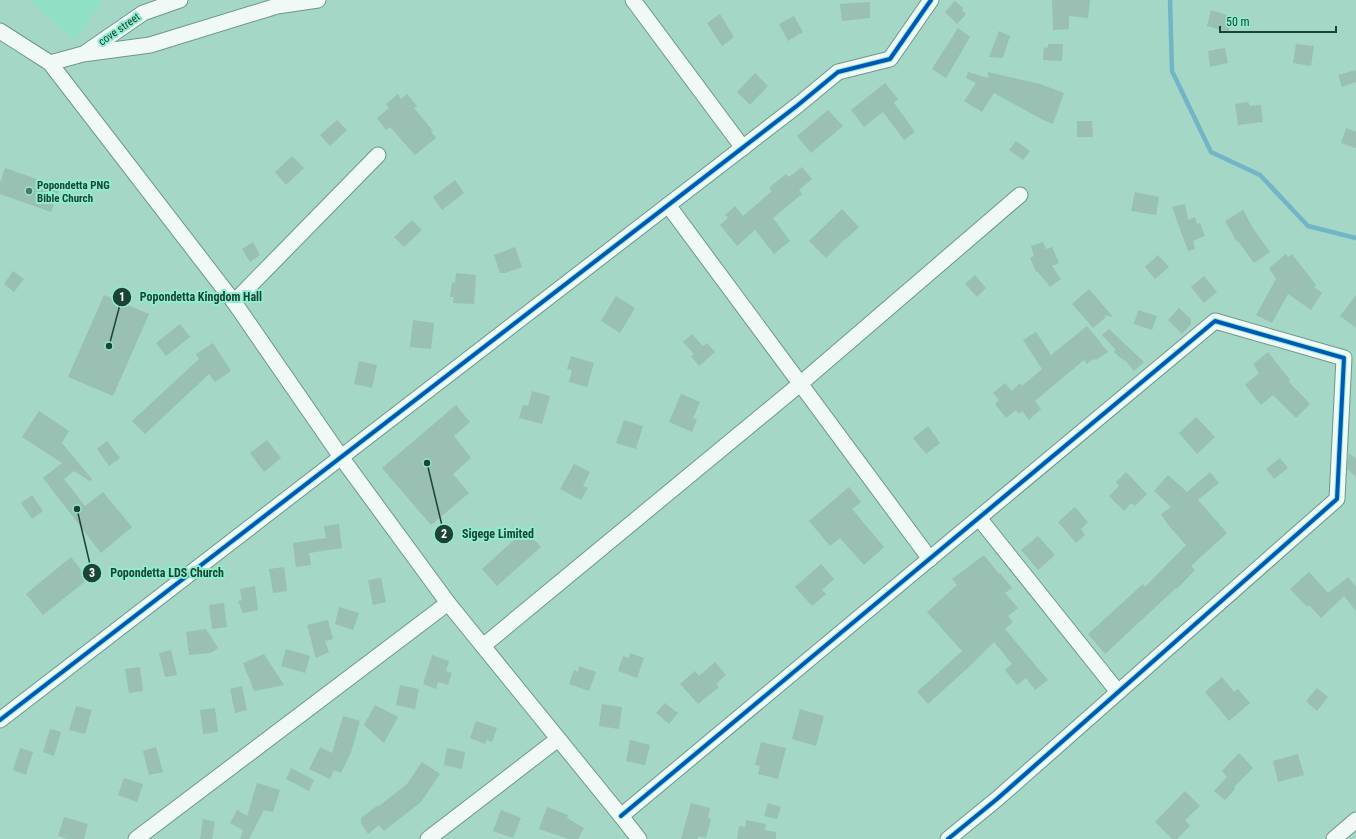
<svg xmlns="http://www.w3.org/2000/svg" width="1356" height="839" viewBox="0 0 1356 839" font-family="'Roboto Condensed',sans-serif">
  <rect width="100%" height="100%" fill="#a4d7c5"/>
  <path fill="#8fe0c4" d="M30 0H103L75 41Z"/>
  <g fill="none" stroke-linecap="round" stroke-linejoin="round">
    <path stroke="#71b5c7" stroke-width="4.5" d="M1170 0 1172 71 1211 152 1260 175 1308 226 1356 238"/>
  </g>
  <g fill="#99c0b2">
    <path d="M1052 0H1090L1088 18 1069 16V29L1053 30Z"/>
    <path d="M955 1 963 8 962 10 966 14 957 24 945 12Z"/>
    <path d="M870 2V18L842 21 840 4Z"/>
    <path d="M1211 10 1233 17 1228 32 1207 26Z"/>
    <path d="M720 14 734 37 722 46 707 23Z"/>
    <path d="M794 16 803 32 788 41 779 24Z"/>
    <path d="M958 28 970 37 946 78 932 69Z"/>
    <path d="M999 31 1010 36 1003 58 989 57Z"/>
    <path d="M1048 44H1063L1062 61 1043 60 1044 47 1048 48Z"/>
    <path d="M1296 44 1314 46 1311 66 1293 63Z"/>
    <path d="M1225 48 1228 63 1210 67 1208 51Z"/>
    <path d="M1356 70V82L1342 87 1338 75Z"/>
    <path d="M968 72 988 78V72L1040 84 1064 93 1053 124 1043 120 994 93 982 112 964 101 976 83 966 78Z"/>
    <path d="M755 73 768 86 750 105 737 92Z"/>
    <path d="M885 83 898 99 894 103 915 132 904 140 883 112 864 127 851 110Z"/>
    <path d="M398 94 401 99 407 94 417 106 414 108 433 131 431 132 436 138 415 155 390 127 386 130 377 118 389 108 386 104Z"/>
    <path d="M1248 102 1250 106 1261 105 1263 122 1238 125 1235 104Z"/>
    <path d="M828 110 843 126 811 153 797 136Z"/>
    <path d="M337 120 347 130 330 146 320 135Z"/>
    <path d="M1077 121H1092L1093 137H1077Z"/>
    <path d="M1346 128 1356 132V148L1341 143Z"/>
    <path d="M1016 141 1030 151 1023 160 1009 150Z"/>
    <path d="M292 156 304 168 286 185 275 172Z"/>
    <path d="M802 167 812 179 799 190 802 194 773 218 790 241 774 254 755 230 737 246 720 225 728 218 725 215 735 206 743 216 772 191 769 188 786 174 789 177Z"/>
    <path d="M5 168 60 187 51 212 0 194V183Z"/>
    <path d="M455 180 464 193 442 210 433 197Z"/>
    <path d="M1135 192 1159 197 1156 215 1131 211Z"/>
    <path d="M1185 204 1188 220 1195 217 1197 224 1200 223 1205 236 1193 241 1195 249 1188 251 1172 207Z"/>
    <path d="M842 209 859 227 845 240V239L826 258 809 241Z"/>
    <path d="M1243 210 1254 230 1270 252 1254 263 1238 241 1237 242 1225 221Z"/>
    <path d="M412 220 422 230 404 247 394 237Z"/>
    <path d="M253 242 260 255 250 262 242 249Z"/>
    <path d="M1043 242 1046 249 1052 247 1059 263 1052 266 1061 279 1050 287 1038 272H1036L1030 258 1034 256 1031 246Z"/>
    <path d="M515 247 522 267 505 273H500L494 255Z"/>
    <path d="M1286 254 1288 257 1292 254 1316 285 1314 287 1322 293 1311 310 1288 294 1272 323 1256 315 1276 279 1269 268Z"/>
    <path d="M1158 255 1169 267 1155 279 1145 267Z"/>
    <path d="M13 271 24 279 14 292 4 284Z"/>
    <path d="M456 273 476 275 474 304 453 303 454 297H450L452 282 455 283Z"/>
    <path d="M975 275 986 288 977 297 965 284Z"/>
    <path d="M1204 276 1217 292 1204 303 1191 287Z"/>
    <path d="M1089 289 1113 317 1104 315 1106 317 1093 328 1072 304Z"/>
    <path d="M104 295 149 314 113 396 68 377Z"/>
    <path d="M1356 295V328L1340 316Z"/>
    <path d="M616 296 635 308 620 333 601 321Z"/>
    <path d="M1179 308 1191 319V324L1182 334 1168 320Z"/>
    <path d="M1138 310 1157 316 1152 330 1134 324Z"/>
    <path d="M413 320 434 323 431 349 410 347Z"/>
    <path d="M180 324 190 337 166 356 156 343Z"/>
    <path d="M1087 326 1108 352 1096 360 1093 359 1087 364 1084 360 1035 401 1041 409 1029 420 1022 411 1019 414 1016 410 1006 418 995 404 999 400 993 393 1005 383 1012 391 1020 383 1022 386 1042 369 1023 340 1036 332 1051 355Z"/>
    <path d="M1109 329 1144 362 1134 371 1125 360 1124 361 1114 352 1116 350 1102 335Z"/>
    <path d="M692 334 703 346 707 343 715 352 699 366 691 356 694 354 683 342Z"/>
    <path d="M213 343 231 371 215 382 209 374 145 434 132 421 199 359 196 354Z"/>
    <path d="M1268 352 1290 380 1289 382 1310 404 1296 418 1273 395 1261 405 1245 385 1259 373 1253 364Z"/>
    <path d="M571 356 594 363 587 387 569 382 572 370 567 369Z"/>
    <path d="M359 361 377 365 372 388 354 384Z"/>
    <path d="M532 391 550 396 542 424 519 418 523 405 528 406Z"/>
    <path d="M681 394 700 402 693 418 697 420 692 432 669 422Z"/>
    <path d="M456 405 470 422 454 436 471 458 453 474 469 493 431 525 382 468Z"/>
    <path d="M39 411 69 431 62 443 92 479 90 481 74 471 64 479 85 506 103 492 132 527 101 553 43 478 62 463 22 437Z"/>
    <path d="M1196 417 1215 437 1197 454 1179 433Z"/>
    <path d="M624 420 643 426 636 449 616 443Z"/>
    <path d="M928 426 940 443 926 454 913 438Z"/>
    <path d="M267 440 281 458 264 472 250 453Z"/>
    <path d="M107 441 120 458 109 466 97 449Z"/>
    <path d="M1349 453 1356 459V477L1347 469Z"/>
    <path d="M1280 458 1288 468 1274 479 1266 469Z"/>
    <path d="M574 464 590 472 583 486 588 488 581 500 560 489Z"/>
    <path d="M1126 472 1147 494 1135 506 1131 503 1124 511 1109 496 1119 486 1116 482Z"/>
    <path d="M1210 472 1219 483 1198 500 1227 533 1191 566 1195 570 1177 589 1176 588 1105 654 1088 634 1143 584 1145 587 1186 545 1168 525 1161 514 1171 507 1154 491 1168 475 1187 492Z"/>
    <path d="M849 487 861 502 852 509 884 547 864 565 840 538 830 546 809 521Z"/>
    <path d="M32 495 43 511 32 519 21 503Z"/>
    <path d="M1075 507 1088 522 1081 529 1085 535 1076 543 1058 522Z"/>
    <path d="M339 524 342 548 309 553 311 565 296 567 293 543 326 538 324 526Z"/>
    <path d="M525 530 541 547 497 586 482 569Z"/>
    <path d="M1038 536 1055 555 1038 570 1021 550Z"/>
    <path d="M984 555 999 574 1000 573 1012 588 1005 593 1018 608 1008 616 1013 622 1005 629 1048 680 1035 690 1026 678 1017 685 1005 670 1012 664 994 642 971 665 928 704 917 692 962 651 927 612 957 585 952 579Z"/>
    <path d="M71 557 88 579 43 615 26 594Z"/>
    <path d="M821 564 834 579 822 590 826 594 812 606 795 587Z"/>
    <path d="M284 567 287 591 273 593 269 569Z"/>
    <path d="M1309 572 1328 593 1348 577 1356 587V611L1344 596 1321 618 1309 605 1307 607 1290 589Z"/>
    <path d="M381 578 386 602 373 605 368 580Z"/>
    <path d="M255 586 258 610 243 613 238 601 242 600 240 589Z"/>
    <path d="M224 603 227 627 212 629 209 605Z"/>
    <path d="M339 607 359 613 353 630 335 624Z"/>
    <path d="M328 620 333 639 325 641 329 652 316 658 307 625Z"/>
    <path d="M206 629 218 648 211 653 189 655 186 632Z"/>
    <path d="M286 649 310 656 305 673 281 666Z"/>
    <path d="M171 650 177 675 165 677 159 653Z"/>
    <path d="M630 653 644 658 637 678 618 671 623 656 629 658Z"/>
    <path d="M264 654 284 685 254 691 243 663Z"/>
    <path d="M432 655 449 661 446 671 452 673 448 685 438 682 436 689 423 684Z"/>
    <path d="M715 662 726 675 716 684 719 687 698 704 680 684 695 671 699 676Z"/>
    <path d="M579 666 596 672 589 691 569 684 574 670 578 672Z"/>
    <path d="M140 667 143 691 129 693 125 669Z"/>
    <path d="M1222 677 1234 692 1238 689 1250 703 1229 721 1205 692Z"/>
    <path d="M400 685 419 689 415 709 396 705Z"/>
    <path d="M242 686 247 710 235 713 230 689Z"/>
    <path d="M1317 688 1328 697 1317 711 1306 701Z"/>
    <path d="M665 703 678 713 669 724 656 713Z"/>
    <path d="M602 704 622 707 619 729 599 726Z"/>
    <path d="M375 705 398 717 384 743 364 725Z"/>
    <path d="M76 706 92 710 85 734 69 730Z"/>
    <path d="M215 708 218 732 203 734 200 710Z"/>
    <path d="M800 709 824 716 816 746 792 739Z"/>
    <path d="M343 716 360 721 351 752 341 773 334 770 330 779 309 769 320 747 332 753Z"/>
    <path d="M476 721 497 728 492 742 487 740 485 744 470 738Z"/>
    <path d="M50 729 61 732 54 756 43 752Z"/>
    <path d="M630 740 650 745 645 765 626 761Z"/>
    <path d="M761 742 786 748 778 779 758 774 760 766 755 765Z"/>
    <path d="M156 747 163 772 149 775 143 751Z"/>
    <path d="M20 748 33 752 26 775 13 770Z"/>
    <path d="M447 748 465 752 462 769 444 765Z"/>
    <path d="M1239 753 1253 768 1234 787 1235 789 1225 800 1214 791 1227 777 1222 771Z"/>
    <path d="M1298 754 1304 775 1278 782 1273 761Z"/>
    <path d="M422 762 440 774 421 802 384 831 379 825 368 834 361 823V818L378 805 379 806 407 784Z"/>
    <path d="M291 768 314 780 309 791 286 779Z"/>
    <path d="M124 778 143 784 137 802 118 795Z"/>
    <path d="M257 783 280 790 273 812 264 810 249 839H240L243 830 230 823 237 810 247 816Z"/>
    <path d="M1185 791 1200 806 1185 820 1190 826 1177 839H1172L1155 822Z"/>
    <path d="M691 803 710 808 708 818 711 819 706 838 698 836V839H681Z"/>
    <path d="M768 803 781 807 777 819 764 816Z"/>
    <path d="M547 807 568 815 567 818 584 828 578 839H568L539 829Z"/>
    <path d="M501 810 521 818 513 838 493 831Z"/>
    <path d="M64 817 88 824 84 839H68L58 836Z"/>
    <path d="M203 819 215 822 212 839H200Z"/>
    <path d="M746 820 766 824 765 830 776 832V839H737L739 826 745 827Z"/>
  </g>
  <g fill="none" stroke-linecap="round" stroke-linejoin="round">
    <defs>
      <g id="minor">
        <path d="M633 0 743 148"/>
        <path d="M0 31 50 63 234 302 341 457 448 603 621 816 639 839"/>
        <path d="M85 53 143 13 180 0"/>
        <path d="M50 63 83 54 150 45 277 6 318 0"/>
        <path d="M668 205 930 559"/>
        <path d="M234 302 378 155"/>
        <path d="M979 518 1118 692"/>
        <path d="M483 646 800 384 1020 195"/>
        <path d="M0 720 798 105 838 72 890 59 931 0"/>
        <path d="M621 816 1215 321 1344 358 1337 499 997 799 948 839"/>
        <path d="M136 839 448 603"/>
        <path d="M428 839 558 739"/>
        <path d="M1334 839 1356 820"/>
      </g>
    </defs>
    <use href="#minor" stroke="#6c988a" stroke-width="17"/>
    <use href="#minor" stroke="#f1f9f6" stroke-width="15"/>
    <defs>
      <g id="cycleway">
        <path d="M0 720 798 105 838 72 890 59 931 0"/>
        <path d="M621 816 1215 321 1344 358 1337 499 997 799 948 839"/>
      </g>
    </defs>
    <use href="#cycleway" stroke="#8eedcb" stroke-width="6"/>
    <use href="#cycleway" stroke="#0057b8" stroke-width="4"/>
  </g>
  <circle fill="#4b7768" stroke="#8eedcb" stroke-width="1.5" cx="29" cy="191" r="4"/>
  <g text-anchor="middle" stroke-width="4" stroke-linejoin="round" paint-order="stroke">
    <g font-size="11" fill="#1b4336" stroke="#8eedcb">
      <text transform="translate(119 29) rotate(-35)" y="4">cove street</text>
    </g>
    <g font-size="11" font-weight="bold" fill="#1b4336" stroke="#8eedcb" text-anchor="start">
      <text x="37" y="189">Popondetta PNG<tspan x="37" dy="13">Bible Church</tspan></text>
    </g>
  </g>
  <path fill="none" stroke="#1b4336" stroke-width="1.5" d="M109 346L122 297M427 463L444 534M77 509L92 573"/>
  <g fill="#1b4336" stroke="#8eedcb" stroke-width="1.5">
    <circle cx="109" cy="346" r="4"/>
    <circle cx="427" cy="463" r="4"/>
    <circle cx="77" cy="509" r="4"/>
    <circle cx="122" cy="297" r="10"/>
    <circle cx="444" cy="534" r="10"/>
    <circle cx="92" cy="573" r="10"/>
  </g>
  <g font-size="12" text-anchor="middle" font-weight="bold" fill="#fff">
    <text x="122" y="301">1</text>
    <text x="444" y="538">2</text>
    <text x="92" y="577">3</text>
  </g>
  <g font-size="12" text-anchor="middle" font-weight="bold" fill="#1b4336" stroke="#8eedcb" stroke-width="4" stroke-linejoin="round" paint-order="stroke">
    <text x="201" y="301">Popondetta Kingdom Hall</text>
    <text x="498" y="538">Sigege Limited</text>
    <text x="167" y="577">Popondetta LDS Church</text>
  </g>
  <path d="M1220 26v6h116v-6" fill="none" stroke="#1b4336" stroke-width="2"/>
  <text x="1226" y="26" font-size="12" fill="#1b4336" stroke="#8eedcb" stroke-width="3" paint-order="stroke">50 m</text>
</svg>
